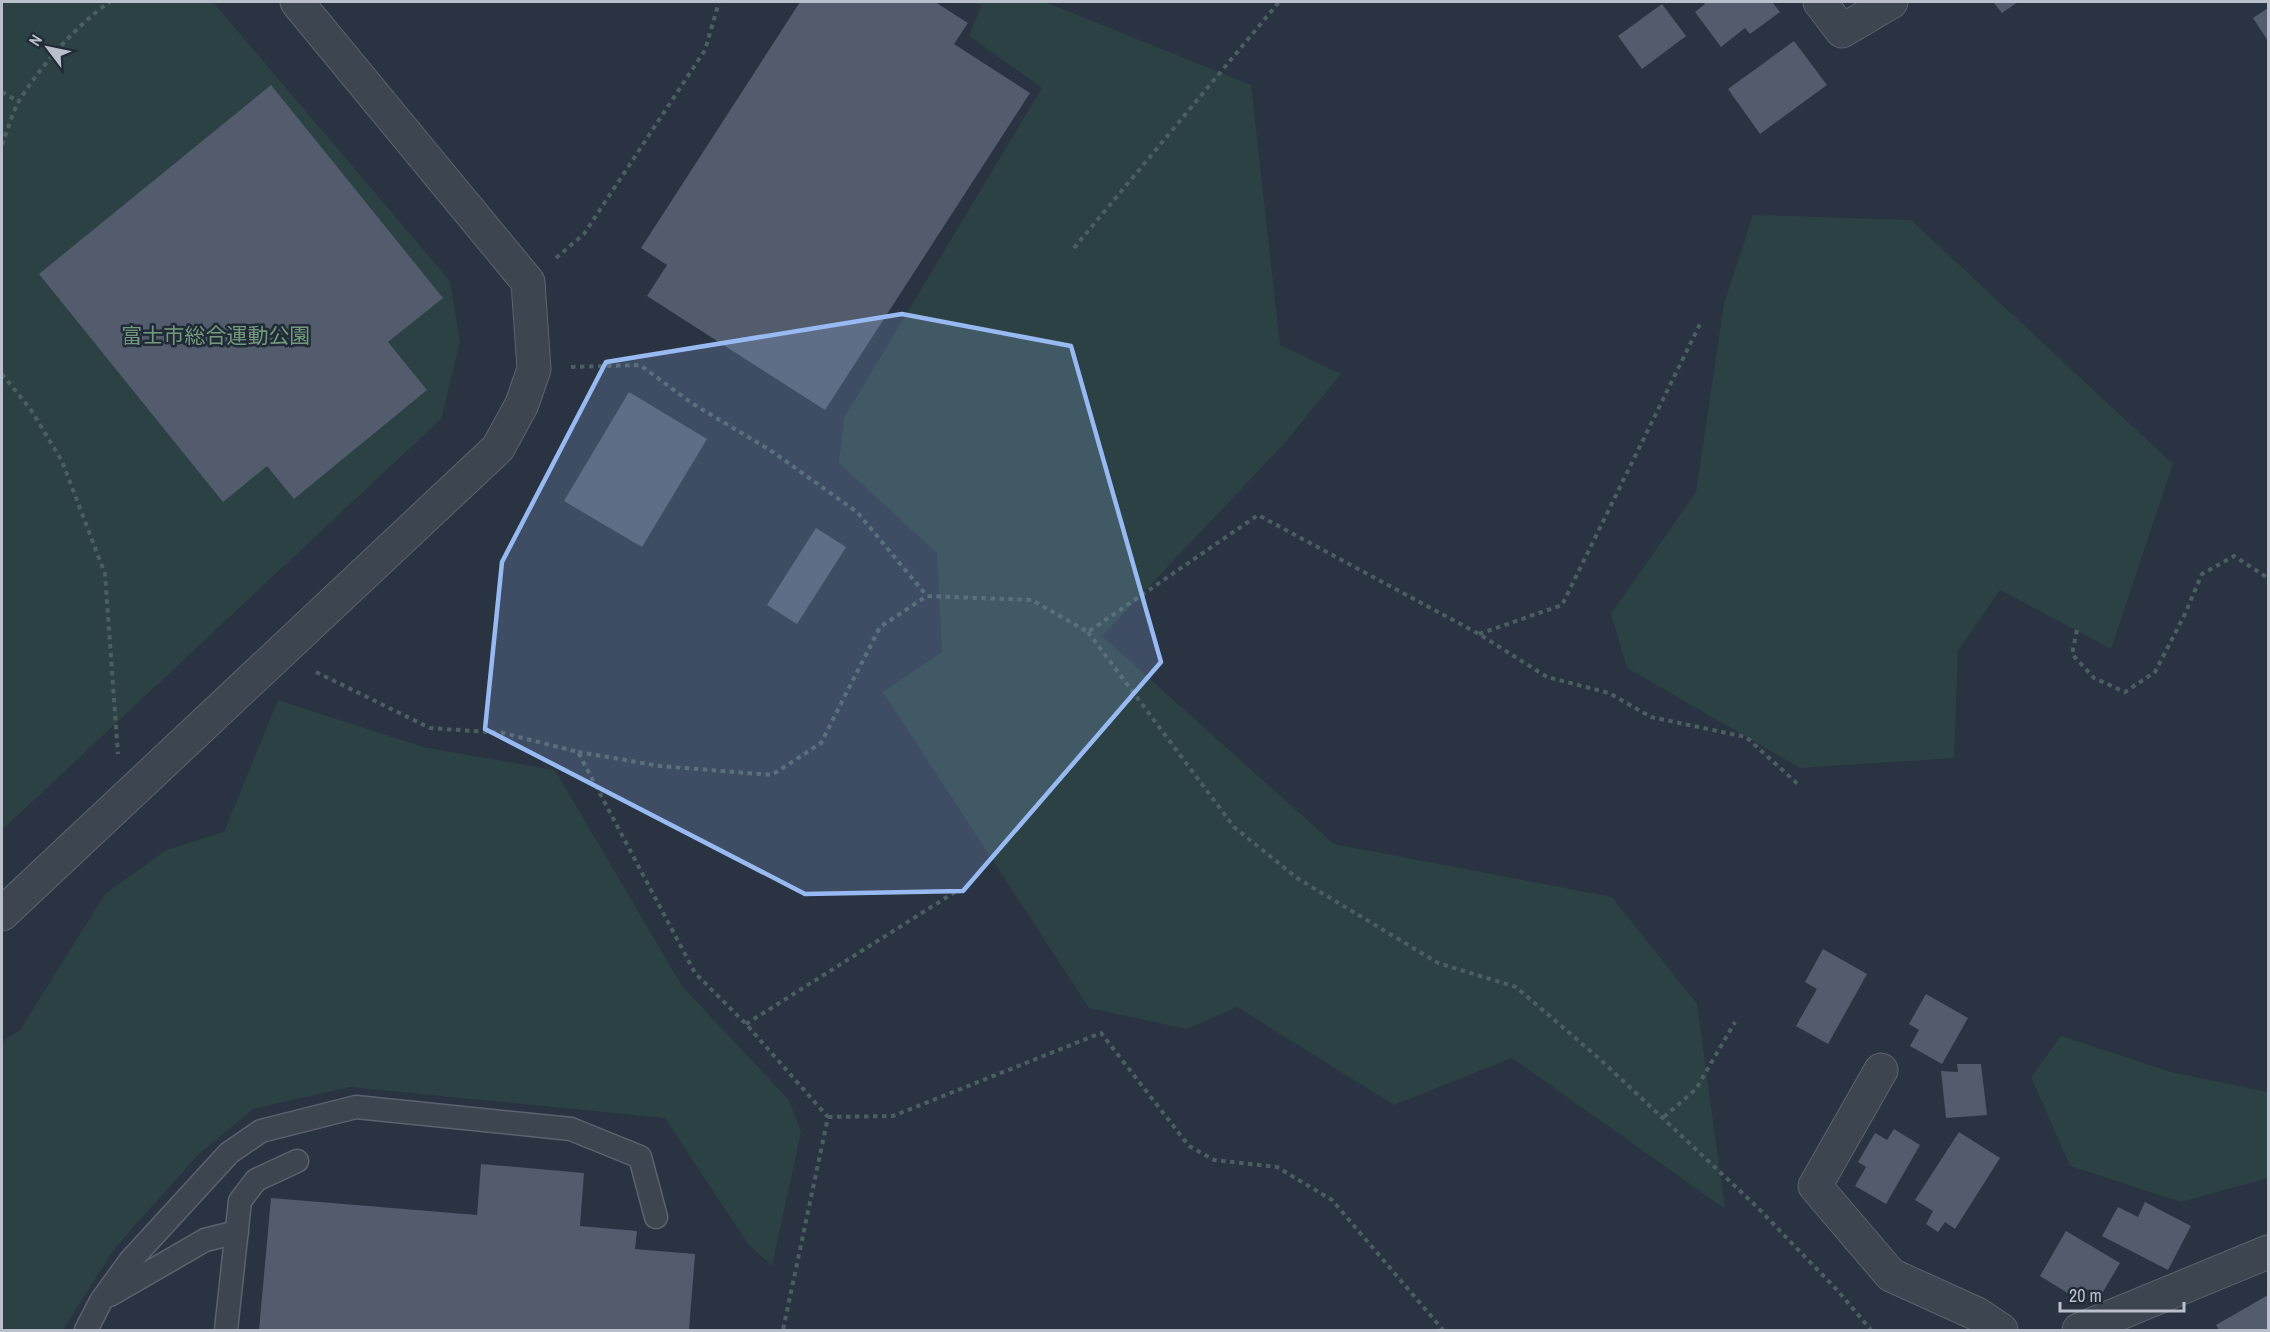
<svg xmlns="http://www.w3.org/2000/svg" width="2270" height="1332" viewBox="0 0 2270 1332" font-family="'Archivo Narrow','Noto Sans JP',sans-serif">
  <rect width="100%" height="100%" fill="#293341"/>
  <g fill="#2c4143">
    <path d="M2 2H213L450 281 460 342 441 419 2 830Z"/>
    <path d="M975 2H1045L1251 85 1280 345 1341 374 1283 445 1102 636 1334 844 1612 897 1697 1004 1725 1209 1512 1058 1394 1105 1237 1007 1187 1029 1089 1008 883 692 942 652 937 553 839 463 844 418 1042 88 969 36 981 6Z"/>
    <path d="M1753 215 1911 220 2173 464 2111 649 2000 590 1958 651 1954 758 1800 768 1627 668 1611 614 1696 492 1724 304Z"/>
    <path d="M278 700 423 747 555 770 682 986 789 1100 801 1132 772 1266 748 1244 665 1118 350 1087 253 1109 198 1155 114 1249 63 1330H2V1042L20 1030 105 894 166 850 224 832Z"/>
    <path d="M2061 1036 2171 1072 2268 1092V1178L2181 1202 2070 1166 2031 1077Z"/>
  </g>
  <g fill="#525c6c">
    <path d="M800 2H935L968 23 954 44 1030 93 825 410 647 296 667 265 641 248Z"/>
    <path d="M1703 2H1772L1780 12 1750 34 1745 28 1721 47 1695 12 1705 4Z"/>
    <path d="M1993 2H2018L2002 13Z"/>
    <path d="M1662 4 1686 36 1642 69 1618 36Z"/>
    <path d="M2268 8V41L2253 18Z"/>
    <path d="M1794 41 1827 85 1760 134 1728 89Z"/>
    <path d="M271 85 443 298 388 342 427 390 294 499 267 466 223 502 39 274Z"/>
    <path d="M629 392 707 439 642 547 564 501Z"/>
    <path d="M816 528 846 547 797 624 767 605Z"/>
    <path d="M1823 949 1867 974 1828 1044 1796 1026 1817 989 1805 982Z"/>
    <path d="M1926 994 1968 1018 1942 1064 1910 1046 1919 1030 1909 1024Z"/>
    <path d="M1957 1064H1981L1987 1115 1946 1118 1941 1071 1958 1072Z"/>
    <path d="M1894 1129 1920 1145 1886 1204 1855 1186 1866 1167 1858 1162 1875 1133 1887 1140Z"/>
    <path d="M1959 1132 2000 1158 1955 1229 1945 1222 1938 1232 1926 1224 1933 1211 1915 1200Z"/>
    <path d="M481 1164 584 1173 580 1226 637 1231 635 1249 695 1254 689 1330H259L271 1198 477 1215Z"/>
    <path d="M2145 1202 2191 1226 2168 1270 2102 1236 2118 1207 2138 1217Z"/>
    <path d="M2066 1231 2120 1263 2100 1297 2081 1286 2074 1297 2040 1276Z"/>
    <path d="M2268 1295V1330H2219L2216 1325Z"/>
  </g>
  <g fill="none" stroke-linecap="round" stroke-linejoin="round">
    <defs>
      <g id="service">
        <path d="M110 1295 205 1240 237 1232"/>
        <path d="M86 1330 101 1301 130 1261 229 1153 261 1131 356 1107 571 1129 640 1157 656 1217"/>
        <path d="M226 1330 240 1201 256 1180 297 1161"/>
      </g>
      <g id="minor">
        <path d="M1820 2 1842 31 1891 2"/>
        <path d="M2 914 498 448 522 404 534 369 528 282 297 2"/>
        <path d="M1881 1070 1815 1186 1891 1275 1977 1314 2001 1330"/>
        <path d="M2079 1330 2268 1252"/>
      </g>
    </defs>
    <use href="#service" stroke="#5b636f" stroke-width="25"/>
    <use href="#minor" stroke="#5b636f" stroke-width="35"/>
    <g stroke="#4b5e61" stroke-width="4" stroke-dasharray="4.5 4.5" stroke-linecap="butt">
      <path d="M2 92 19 102"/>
      <path d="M2 145C7 131 12 114 19 101 39 68 78 23 110 2"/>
      <path d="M1074 248 1279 2"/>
      <path d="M556 258 584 234 705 50 719 2"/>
      <path d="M571 367 640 365 693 404 770 450 857 512 927 596"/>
      <path d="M2 374 31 410 62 461 105 574 118 754"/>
      <path d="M2077 630 2072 654 2094 678 2125 692 2155 672 2184 616 2202 574 2234 556 2268 578"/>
      <path d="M1088 632 1234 827 1297 878 1438 963 1516 987 1602 1061 1756 1206 1838 1291 1871 1330"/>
      <path d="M1479 634 1562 605 1700 324"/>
      <path d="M316 672 430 728 503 733 578 752 695 973 746 1024 828 1117 783 1330"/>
      <path d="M578 752 660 766 772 775 821 743 880 627 927 596 1032 600 1088 632 1258 515 1479 634 1547 677 1609 693 1651 717 1746 737 1800 786"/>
      <path d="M746 1024 955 892"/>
      <path d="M828 1117 893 1116 1101 1033 1189 1146 1214 1160 1277 1167 1332 1200 1443 1330"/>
      <path d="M1664 1117 1696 1089 1735 1022"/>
    </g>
    <use href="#service" stroke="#3d4551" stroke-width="22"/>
    <use href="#minor" stroke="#3d4551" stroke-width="33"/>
  </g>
  <path fill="#98baf2" fill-opacity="0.2" stroke="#98baf2" stroke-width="4.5" stroke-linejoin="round" d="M902 314 1071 346 1161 662 963 891 805 894 485 729 502 562 606 362Z"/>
  <g text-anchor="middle" stroke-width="5" stroke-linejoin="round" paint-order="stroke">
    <g font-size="21" fill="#739a7c" stroke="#212a37">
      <text x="216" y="343">富士市総合運動公園</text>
    </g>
  </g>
  <rect width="2270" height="1332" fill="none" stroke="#bac0cb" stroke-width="6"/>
  <g transform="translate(48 48) rotate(302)" stroke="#212a37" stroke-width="4.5" paint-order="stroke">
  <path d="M0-4.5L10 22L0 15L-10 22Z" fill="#bac0cb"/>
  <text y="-9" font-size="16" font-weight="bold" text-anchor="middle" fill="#bac0cb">N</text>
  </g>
  <path d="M2060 1302v9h124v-9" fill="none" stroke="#bac0cb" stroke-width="3"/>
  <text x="2069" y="1302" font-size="18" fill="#bac0cb" stroke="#212a37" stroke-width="4.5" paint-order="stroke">20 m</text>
</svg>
